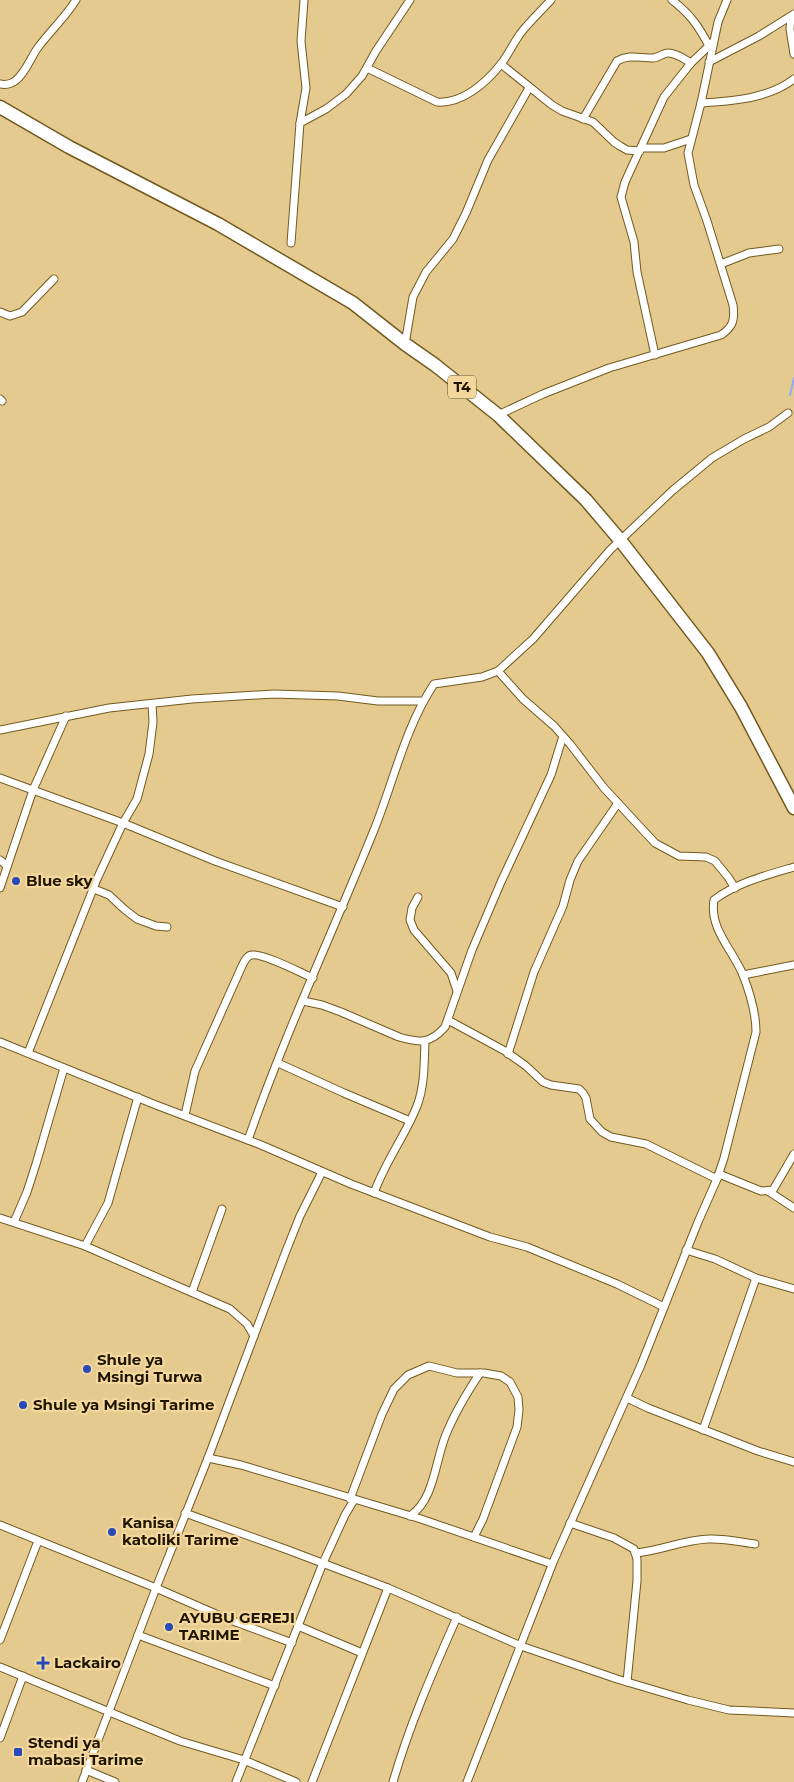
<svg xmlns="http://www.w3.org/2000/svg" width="794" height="1782" viewBox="0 0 794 1782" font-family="Montserrat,sans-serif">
  <rect width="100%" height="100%" fill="#e5ca8f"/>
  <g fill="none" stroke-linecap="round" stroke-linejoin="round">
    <path stroke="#8cacf6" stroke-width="2" d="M790 395 794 378"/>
    <defs>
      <g id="street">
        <path d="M672 0C690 14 698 25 709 46"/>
        <path d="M791 18 790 29 794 54"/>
        <path d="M709 62 759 36 794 14"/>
        <path d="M501 64 552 105 562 111 593 122 614 142 620 146 627 150 640 151"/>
        <path d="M367 68 437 102C462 104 486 83 501 64 508 55 513 44 520 34 529 22 541 11 551 0"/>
        <path d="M0 84C5 85 11 84 15 81 25 74 30 59 37 49 49 32 65 18 76 0"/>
        <path d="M701 103C732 101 768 99 794 79"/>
        <path d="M583 119 617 61C629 54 639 58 653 58 658 58 663 53 668 53 677 53 684 59 691 63"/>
        <path d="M300 123 306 88 301 41 304 0"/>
        <path d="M641 148H664L691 139"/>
        <path d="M291 243 300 123 326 109 346 94 362 76 376 51 410 0"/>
        <path d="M721 264 749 253 779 249"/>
        <path d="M0 312 10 316 22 312 54 279"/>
        <path d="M405 344 413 297 426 272 453 239 466 213 488 160 529 88"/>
        <path d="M655 355 637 272 634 242 621 197 625 182 664 97 691 63 713 42"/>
        <path d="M0 399 2 401"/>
        <path d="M498 415 543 394 609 368 721 335C733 327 735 320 733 305L707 221 694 185 688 153 701 103 718 22 727 0"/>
        <path d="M498 671 523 699 554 726 570 744 604 788 655 843 679 856 706 857 715 861 728 877 735 888"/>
        <path d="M0 730 109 708 192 699 274 694 338 696 378 701H422"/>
        <path d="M0 778 123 823 215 861 343 907"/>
        <path d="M0 860 7 866"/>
        <path d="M0 888 33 790 66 716"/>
        <path d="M94 889 109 895 124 909 137 919 156 926 167 927"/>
        <path d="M418 897 412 908 410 920 414 930 451 973 457 991"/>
        <path d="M743 975 794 965"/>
        <path d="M303 1001 322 1005 341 1012 399 1037C420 1043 430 1044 445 1027L472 950 501 882 551 775 563 736"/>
        <path d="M448 1020 505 1051 526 1066 543 1082 551 1085 579 1089 583 1093 586 1098 590 1119 602 1132 611 1137 646 1144 717 1179"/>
        <path d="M0 1042 156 1105 261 1145 351 1184 490 1237 527 1247 617 1284 664 1307"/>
        <path d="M28 1053 97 879 123 823 137 799 149 754 153 722 152 704"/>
        <path d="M508 1054 534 972 563 906 570 880 578 861 618 803"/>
        <path d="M278 1063 344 1093 410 1121"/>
        <path d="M185 1115 195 1071 242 966C244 962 247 955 252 955 263 953 301 973 313 978"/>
        <path d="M248 1140C284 1036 331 936 372 835 393 785 404 729 434 684L482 677 498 671 533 639 610 550 672 491 712 458 744 439 769 427 788 413"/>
        <path d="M719 1174 761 1191 773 1190 794 1154"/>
        <path d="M768 1191 794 1208"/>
        <path d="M374 1193C385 1162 405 1136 417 1106 425 1085 424 1062 425 1041"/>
        <path d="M0 1218 85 1246 230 1309 247 1324 254 1336"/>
        <path d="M14 1222 27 1192 36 1164 64 1068"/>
        <path d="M85 1246 108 1203 138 1097"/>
        <path d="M686 1250 715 1259 756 1278 794 1289"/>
        <path d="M192 1292 222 1209"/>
        <path d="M627 1398 648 1408 758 1451 794 1462"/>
        <path d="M703 1430 756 1278"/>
        <path d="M208 1458 241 1465 421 1519 552 1564"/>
        <path d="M350 1499 382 1414 394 1389 408 1375 429 1366 457 1373H484L501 1376 510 1382 518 1397 519 1410 517 1427 483 1519 474 1537"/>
        <path d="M185 1513 288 1550 388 1588 521 1646 617 1679 688 1700 729 1710 794 1713"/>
        <path d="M410 1516C434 1500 435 1463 445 1437 454 1414 466 1394 480 1373"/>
        <path d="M570 1523 614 1538 634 1549 637 1559V1581L627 1682"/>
        <path d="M0 1525 156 1588 225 1618 292 1643"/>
        <path d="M635 1553C660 1551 683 1540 708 1539 723 1538 740 1542 755 1544"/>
        <path d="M298 1626 362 1653"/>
        <path d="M138 1635 275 1686"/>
        <path d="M0 1640 38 1541"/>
        <path d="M0 1667 180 1741 244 1760 296 1782"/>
        <path d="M0 1738 23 1676"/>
        <path d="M86 1770 115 1782"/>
        <path d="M82 1782 156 1588 208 1458 286 1251 300 1216 322 1172"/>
        <path d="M236 1782 323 1563 345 1515 354 1500"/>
        <path d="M312 1782 388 1588"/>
        <path d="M393 1782C409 1726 433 1671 457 1617"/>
        <path d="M467 1782 554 1560 641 1365 698 1222 717 1179 724 1158 756 1032C756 1013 750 993 743 975 733 950 709 929 714 900 736 883 767 875 794 867"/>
      </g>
      <path id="highway" d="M0 107 69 147 218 224 353 303 405 344 435 365 498 415 586 500 620 540 708 653 741 707 794 808"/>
    </defs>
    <use href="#street" stroke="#725a1f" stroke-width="9"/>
    <use href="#highway" stroke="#725a1f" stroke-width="15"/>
    <use href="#street" stroke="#fff" stroke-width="7"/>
    <use href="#highway" stroke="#fff" stroke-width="12"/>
  </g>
  <g fill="#284ab9" stroke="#f3d79c" stroke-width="2">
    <circle cx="16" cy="881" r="5"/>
    <circle cx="87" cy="1369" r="5"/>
    <circle cx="23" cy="1405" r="5"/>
    <circle cx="112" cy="1532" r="5"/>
    <circle cx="169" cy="1627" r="5"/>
    <path d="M40.5 1655.5h5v5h5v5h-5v5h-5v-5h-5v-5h5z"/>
    <rect x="13" y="1747" width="10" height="10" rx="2.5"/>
  </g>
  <g text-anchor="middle" stroke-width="4.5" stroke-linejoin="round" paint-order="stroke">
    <rect fill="#f3d79c" stroke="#5f4f2f" stroke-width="1" x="448" y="375.5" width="28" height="23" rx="4"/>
    <g font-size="14" font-weight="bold" fill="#1f1500">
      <text x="462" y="392">T4</text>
    </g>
    <g font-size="15" font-weight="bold" fill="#1f1500" stroke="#f3d79c" text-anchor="start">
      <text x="26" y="886">Blue sky</text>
      <text x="97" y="1365">Shule ya<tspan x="97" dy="17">Msingi Turwa</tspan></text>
      <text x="33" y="1410">Shule ya Msingi Tarime</text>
      <text x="122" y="1528">Kanisa<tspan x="122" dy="17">katoliki Tarime</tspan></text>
      <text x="179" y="1623">AYUBU GEREJI<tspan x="179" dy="17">TARIME</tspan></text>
      <text x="54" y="1668">Lackairo</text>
      <text x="28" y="1748">Stendi ya<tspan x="28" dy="17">mabasi Tarime</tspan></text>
    </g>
  </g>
</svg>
